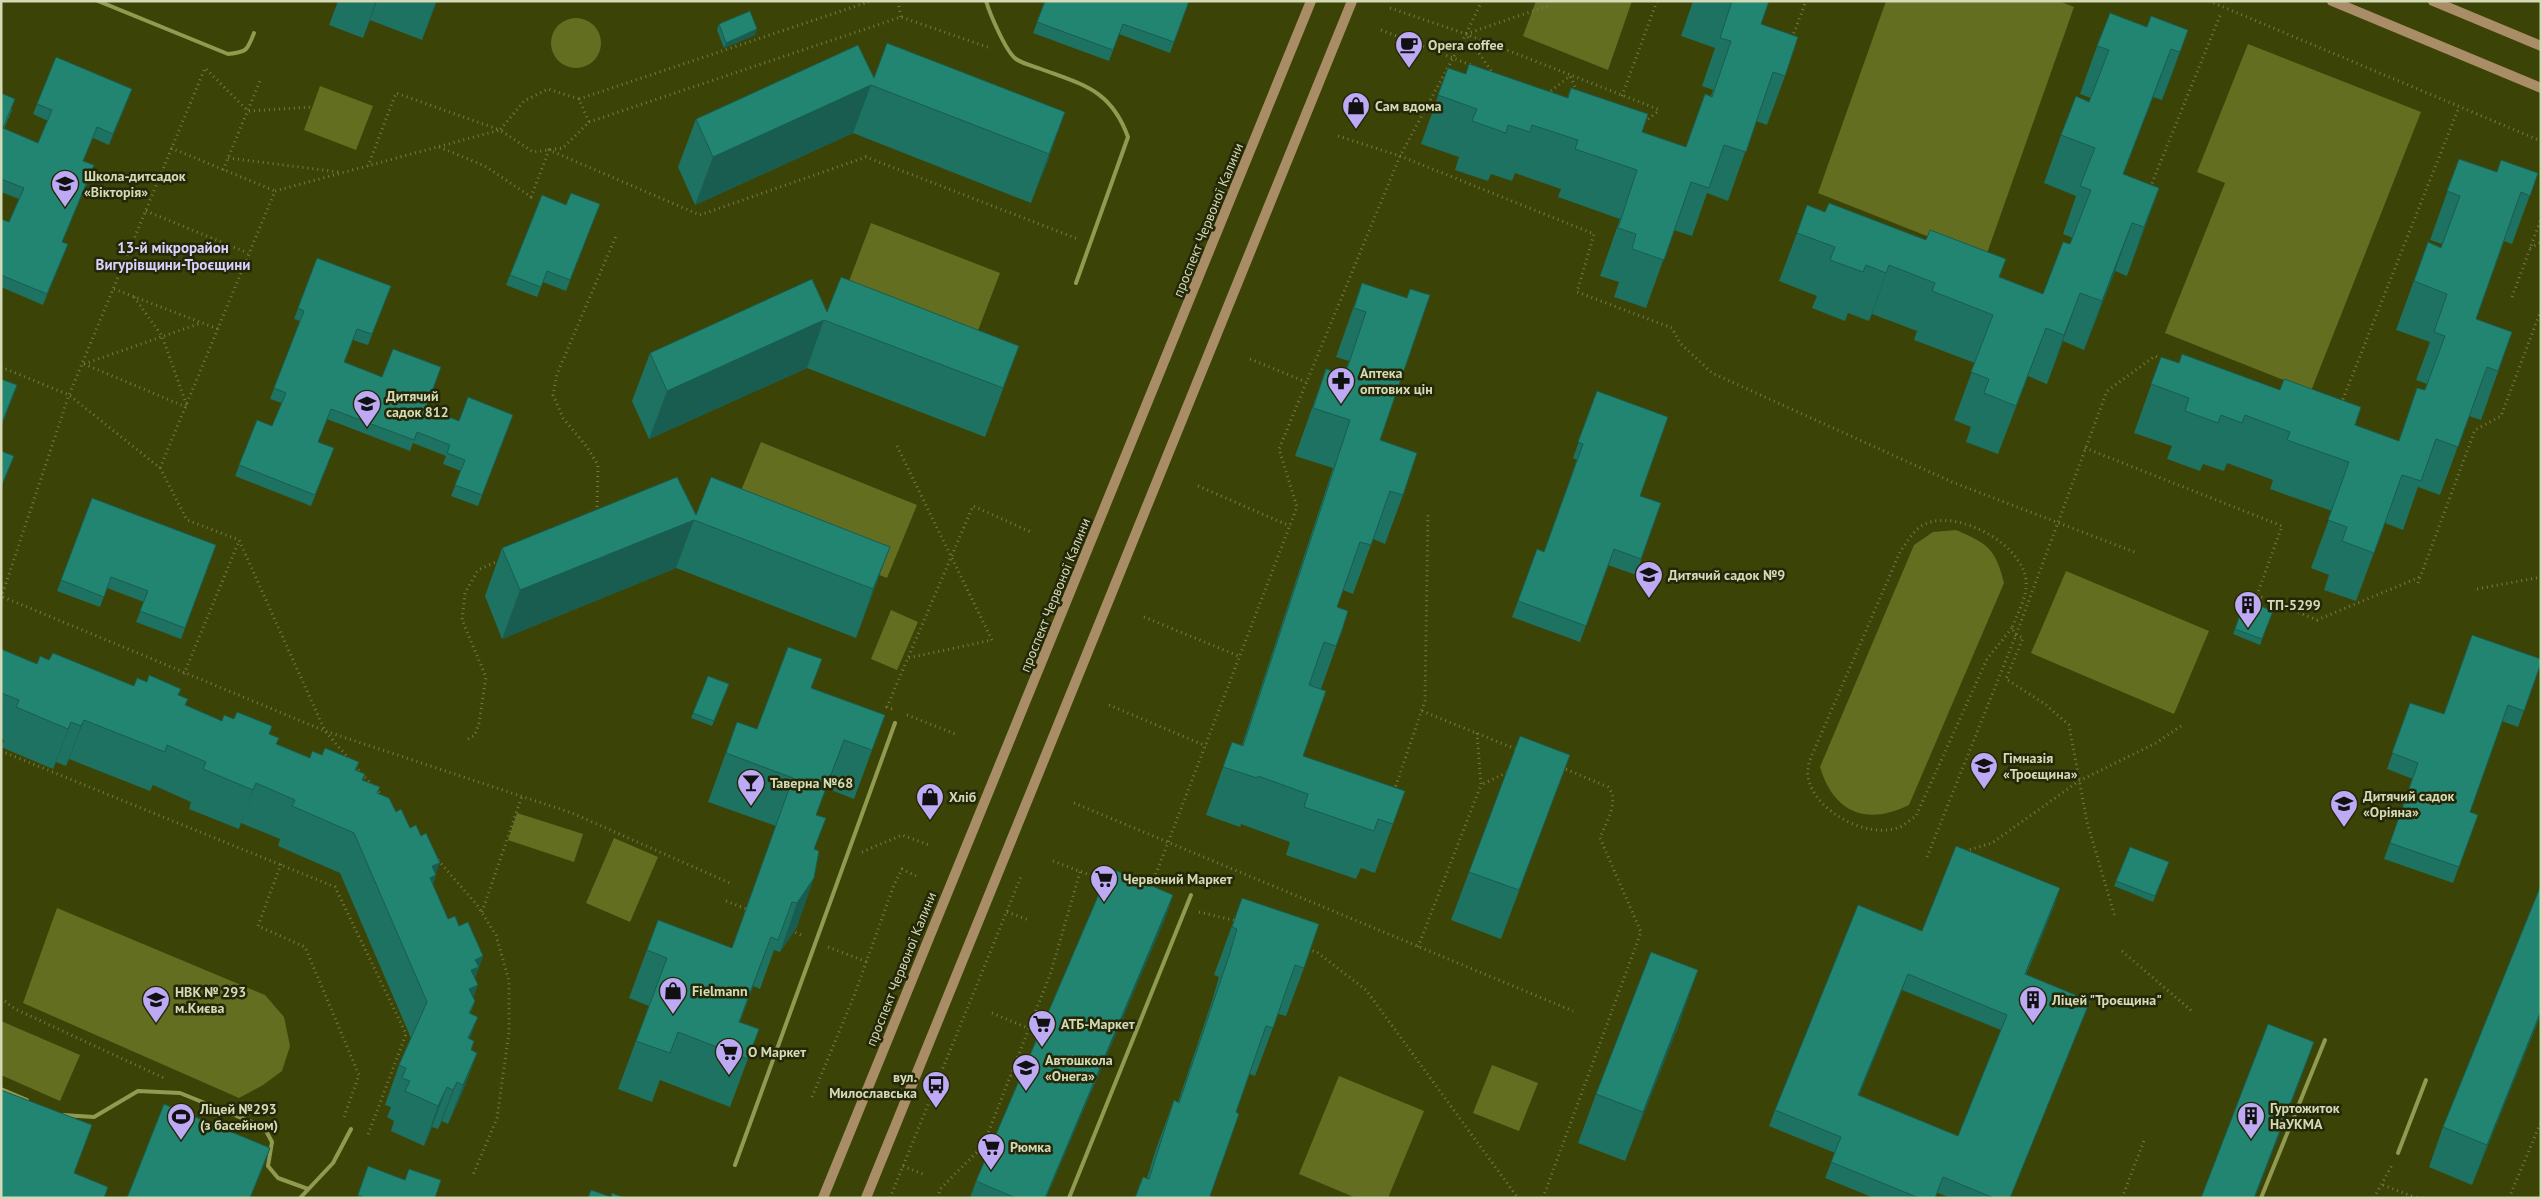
<svg xmlns="http://www.w3.org/2000/svg" width="2542" height="1199" viewBox="0 0 2542 1199" font-family="'PT Sans',sans-serif">
  <rect width="100%" height="100%" fill="#3c4306"/>
  <g fill="#646e20">
    <path d="M1536 1H1632L1608 70 1523 36Z"/>
    <path d="M1886 1H2059L2074 7 1985 259 1818 193Z"/>
    <circle cx="576" cy="43" r="25"/>
    <path d="M2248 44 2421 112 2311 391 2165 333 2225 183 2197 172Z"/>
    <path d="M320 86 373 106 356 150 304 130Z"/>
    <path d="M871 223 1000 273 974 341 845 292Z"/>
    <path d="M761 442 917 505 887 578 731 515Z"/>
    <path d="M1956 530C1988 544 1995 548 2004 583L1909 805C1866 826 1834 813 1820 767L1914 545 1933 532Z"/>
    <path d="M2066 571 2209 631 2174 714 2031 653Z"/>
    <path d="M891 610 918 622 897 670 871 659Z"/>
    <path d="M517 813 583 834 574 862 508 840Z"/>
    <path d="M614 838 658 857 630 922 586 903Z"/>
    <path d="M57 908 265 995 284 1017 290 1046 282 1071 263 1085 239 1098 23 1003Z"/>
    <path d="M1 1021 80 1055 60 1101 1 1075Z"/>
    <path d="M1492 1065 1538 1083 1519 1131 1473 1113Z"/>
    <path d="M1339 1076 1424 1111 1388 1198H1356L1299 1174Z"/>
  </g>
  <g fill="none" stroke-linecap="round" stroke-linejoin="round">
    <g stroke="#747b47" stroke-width="3" stroke-dasharray="1 4" stroke-linecap="butt">
      <path d="M898 1 901 17"/>
      <path d="M1482 1 1466 34 1494 75"/>
      <path d="M2209 1 2541 141"/>
      <path d="M1390 8 1466 34 1660 110"/>
      <path d="M1381 30 1481 69"/>
      <path d="M1792 38 1806 1"/>
      <path d="M1547 94 1570 76 1578 93"/>
      <path d="M1622 96 1657 1"/>
      <path d="M579 99 871 1"/>
      <path d="M589 122 901 17 990 48"/>
      <path d="M1644 122 1659 111"/>
      <path d="M1338 136 1400 156 1594 234 1577 292 1672 328 1680 343 1712 373 1952 482 2137 553"/>
      <path d="M439 147 485 166 531 197 549 150 700 215 866 157 1078 239"/>
      <path d="M171 148 275 191"/>
      <path d="M228 158 339 172"/>
      <path d="M223 170 260 81"/>
      <path d="M2150 188 2221 13"/>
      <path d="M146 211 248 253"/>
      <path d="M2530 248 2541 242"/>
      <path d="M114 289 218 329"/>
      <path d="M134 297 162 336 187 406"/>
      <path d="M2512 297 2541 219"/>
      <path d="M1250 359 1306 382"/>
      <path d="M84 364 201 323"/>
      <path d="M84 364 186 407"/>
      <path d="M1 367 69 395 160 468 187 520 239 540 325 731 350 760"/>
      <path d="M2341 404 2459 107"/>
      <path d="M897 446 992 640 908 658"/>
      <path d="M2085 448 2282 526 2257 595 2317 620 2420 577"/>
      <path d="M160 468 275 191 500 130 533 152 563 148 589 122 579 99 548 89 524 101 500 130 396 93 368 166"/>
      <path d="M1198 486 1290 526"/>
      <path d="M597 512 598 465 587 447 563 418 553 395 557 374 616 236"/>
      <path d="M2418 583 2475 430 2501 416 2541 310"/>
      <path d="M2477 589 2541 577"/>
      <path d="M3 597 325 731 572 813 732 884"/>
      <path d="M1 598 69 395 205 68 248 111 313 107"/>
      <path d="M1144 617 1241 657"/>
      <path d="M2012 628 1987 659 1916 816C1911 819 1905 825 1900 827 1867 840 1814 811 1808 777 1807 772 1809 766 1809 762L1900 552C1907 542 1914 529 1925 524 1958 509 2022 544 2026 580 2028 596 2017 614 2012 628L2016 635 2023 638 2006 679 2045 704 2069 725 2087 822 2115 917"/>
      <path d="M184 674 239 541"/>
      <path d="M1109 705 1206 746"/>
      <path d="M892 709 887 707 973 506 1031 532"/>
      <path d="M1422 711 1518 750"/>
      <path d="M907 715 958 735"/>
      <path d="M1477 733 1481 785 1508 772"/>
      <path d="M468 739 475 735 479 723 486 677 462 620 465 593 478 570 500 560"/>
      <path d="M1 751 335 887 406 1034 368 1135"/>
      <path d="M355 766 383 797"/>
      <path d="M1394 791 1425 701 1428 512"/>
      <path d="M1074 803 1573 1011"/>
      <path d="M1965 851 1992 843 2079 781 2156 743 2181 726"/>
      <path d="M862 852 902 835 929 845"/>
      <path d="M1927 857 2016 635 2107 391 2155 356 2163 360"/>
      <path d="M438 860 477 905 496 935 509 981V1032L497 1118 473 1175"/>
      <path d="M1053 861 1108 882"/>
      <path d="M281 864 258 926 305 947 359 1075 344 1117"/>
      <path d="M1154 879 1297 507 1279 449 1400 156 1466 34 1547 6 1550 1"/>
      <path d="M726 901 749 910"/>
      <path d="M482 912 522 796"/>
      <path d="M1007 912 1029 920"/>
      <path d="M1199 912 1237 921"/>
      <path d="M791 930 803 936"/>
      <path d="M828 947 867 962"/>
      <path d="M1418 947 1481 785"/>
      <path d="M1308 949 1318 953 1366 990 1518 1198"/>
      <path d="M2122 951 2194 1013"/>
      <path d="M1 998 15 1009 164 1078"/>
      <path d="M992 1013 1030 1029"/>
      <path d="M812 1097 854 996 894 885 902 869 916 876"/>
      <path d="M903 1166 925 1175"/>
      <path d="M2383 1185 2417 1198"/>
      <path d="M890 1198 1022 874"/>
      <path d="M938 1198 940 1189 983 1146 1051 972 1080 872"/>
      <path d="M1543 1198 1641 932 1600 838C1606 822 1620 801 1608 787L1561 767"/>
      <path d="M2122 1198 2145 1138"/>
      <path d="M2374 1198 2392 1165"/>
      <path d="M2509 1198 2541 1122"/>
    </g>
    <g stroke="#909b51" stroke-width="4">
      <path d="M98 1 228 54C247 52 247 51 254 33"/>
      <path d="M986 1C990 14 1006 52 1016 59 1023 64 1034 66 1041 69 1084 85 1111 90 1128 137L1076 283"/>
      <path d="M1 1089 27 1100"/>
      <path d="M63 1115 94 1117 138 1091 180 1093 264 1127 272 1142 268 1166 278 1178 308 1189"/>
      <path d="M2398 1153 2426 1080"/>
      <path d="M735 1165 895 723"/>
      <path d="M300 1198 333 1163 351 1129"/>
      <path d="M1069 1198 1191 895"/>
      <path d="M2261 1198 2325 1040"/>
    </g>
    <g stroke="#a88d67" stroke-width="10">
      <path d="M2332 1 2541 88"/>
      <path d="M2433 1 2541 46"/>
      <path d="M823 1198 1311 1"/>
      <path d="M866 1198 1352 1"/>
    </g>
  </g>
  <g fill="#1d7262" fill-rule="evenodd">
    <path d="M338 1H437L422 40 370 20 363 38 329 25Z"/>
    <path d="M1045 1H1189L1170 53 1119 34 1109 61 1033 33Z"/>
    <path d="M1693 1H1769L1761 24 1785 76 1767 125 1756 121 1728 201 1707 193 1692 236 1674 230 1646 308 1614 297 1619 282 1600 276 1620 219 1558 197 1561 189 1515 173 1512 181 1491 174 1488 181 1455 170 1459 157 1421 144 1448 68 1465 74 1567 98 1571 88 1642 132 1686 147 1705 94 1711 96 1713 90 1702 86 1715 48 1681 36Z"/>
    <path d="M719 24 755 35 724 48 717 30Z"/>
    <path d="M2147 27 2188 30 2162 100 2153 97 2123 174 2159 188 2127 276 2115 271 2084 350 2063 341 2047 384 2028 376 1998 454 1966 442 1971 427 1954 420 1975 363 1914 340 1917 331 1872 314 1869 321 1848 313 1845 321 1812 308 1817 296 1779 281 1797 233 2000 277 2043 294 2070 244 2073 238 2063 234 2076 196 2044 183 2061 135 2089 102 2091 98 2080 94 2097 46Z"/>
    <path d="M874 78 1065 112 1031 203 853 133 695 205 678 167 696 119Z"/>
    <path d="M132 89 109 145 93 138 83 161 90 176 62 242 68 244 43 305 1 287V219L9 222 19 199 1 192V93L12 110 4 129 38 143 48 121 33 114 37 104Z"/>
    <path d="M2459 159 2496 172 2538 173 2512 244 2504 241 2476 319 2512 332 2481 420 2469 416 2440 495 2418 487 2403 530 2385 523 2356 601 2324 590 2329 575 2311 568 2332 511 2270 489 2273 480 2227 463 2224 471 2203 464 2200 471 2167 459 2172 446 2134 433 2161 357 2398 441 2425 390 2427 384 2416 380 2430 342 2396 330 2428 242 2441 247 2442 244 2430 240Z"/>
    <path d="M542 195 566 205 600 204 566 291 543 282 537 297 506 285Z"/>
    <path d="M317 258 391 286 368 345 353 340 344 363 426 409 459 421 513 415 478 506 451 496 461 471 443 464 446 456 413 443 410 451 327 419 318 442 334 448 311 506 235 476 257 420 272 426 282 403 270 399 300 321 294 319Z"/>
    <path d="M1362 283 1380 440 1403 495 1385 544 1373 539 1353 594 1343 590 1337 607 1342 630 1321 689 1303 756 1393 824 1375 873 1361 868 1356 879 1286 855 1290 842 1241 824 1240 827 1206 815 1232 742 1242 745 1333 468 1295 456 1326 369 1344 374 1349 361 1336 357Z"/>
    <path d="M827 312 1019 346 985 437 807 368 649 439 632 401 650 353Z"/>
    <path d="M1597 391 1640 496 1661 503 1636 575 1608 565 1580 642 1512 617 1537 549 1544 552 1577 460 1573 458Z"/>
    <path d="M92 498 216 545 181 639 136 622 144 602 107 588 100 607 57 591Z"/>
    <path d="M696 515 890 547 856 638 676 568 502 639 485 596 502 548Z"/>
    <path d="M2245 600 2273 611 2260 645 2233 634Z"/>
    <path d="M1 649 37 664 49 660 134 686 179 695 186 705 222 721 270 734 277 744 310 758 322 755 359 762 356 771 363 780 377 793 396 812 410 828 436 874V875L433 885 448 919 459 926 483 956 475 978 473 997 475 1001 470 1014V1039L474 1041 471 1050 477 1053 462 1093 448 1124 442 1121 438 1129 432 1127 424 1146 391 1131 394 1121 387 1117 391 1107 385 1105 399 1065 411 1038 340 873 278 846 280 839 241 823 239 829 189 809 191 802 153 785 150 791 69 759 66 766 56 762 53 769 1 747 4 740 1 739Z"/>
    <path d="M2541 663 2518 727 2502 721 2470 812 2478 815 2453 883 2384 859 2413 779 2387 769 2410 703 2444 714Z"/>
    <path d="M708 676 729 684 712 726 691 718Z"/>
    <path d="M811 688 885 715 854 799 826 788 816 815 815 849 797 927 780 952 774 950 760 989 753 986 740 1022 759 1029 730 1107 660 1080 652 1102 618 1089 649 1006 629 998 658 920 732 948 776 826 708 802 737 722 757 729Z"/>
    <path d="M1552 803 1501 939 1451 920 1469 872Z"/>
    <path d="M2130 847 2169 862 2153 902 2114 886Z"/>
    <path d="M2541 885V1014L2472 1185 2429 1167 2443 1127Z"/>
    <path d="M1173 895 1166 916 1046 1198H970L976 1181Z"/>
    <path d="M1242 898 1304 968 1286 1016 1278 1014 1255 1076 1249 1074 1236 1112 1210 1196 1147 1178 1156 1149 1174 1100 1178 1102 1212 1001 1219 977 1214 975Z"/>
    <path d="M2055 904 2026 975 2090 1001 2010 1198H1950L1938 1193 1935 1198H1874L1825 1178 1835 1153 1769 1126 1775 1110 1922 931ZM1902 990 2001 1030 1958 1136 1859 1095Z"/>
    <path d="M1681 1019 1625 1161 1578 1143 1596 1094Z"/>
    <path d="M368 1166 435 1198H357Z"/>
  </g>
  <g fill="#185d50">
    <path d="M376 1H377L363 38Z"/>
    <path d="M436 1H437L422 40Z"/>
    <path d="M757 29 755 35 724 48 726 43Z"/>
    <path d="M2188 30 2171 78 2162 100 2180 52Z"/>
    <path d="M2171 49 2153 97 2105 222 2123 174Z"/>
    <path d="M871 85 853 133 695 205 713 157Z"/>
    <path d="M132 89 128 100 109 145 113 134Z"/>
    <path d="M1065 112 1048 161 1031 203 1049 154Z"/>
    <path d="M94 165 90 176 58 252 62 242Z"/>
    <path d="M2159 188 2142 236 2127 276 2144 227Z"/>
    <path d="M2132 223 2115 271 2084 350 2102 301Z"/>
    <path d="M68 244 64 255 43 305 47 294Z"/>
    <path d="M1889 265 1872 314 1869 321 1886 273Z"/>
    <path d="M2080 293 2063 341 2047 384 2064 335Z"/>
    <path d="M824 320 807 368 649 439 667 391Z"/>
    <path d="M2046 328 2028 376 1998 454 2016 406Z"/>
    <path d="M1019 346 1001 395 985 437 1003 388Z"/>
    <path d="M17 385 1 429V425Z"/>
    <path d="M694 520 676 568 502 639 520 590Z"/>
    <path d="M890 547 872 595 856 638 873 589Z"/>
    <path d="M84 720 69 759 66 766 81 726Z"/>
    <path d="M71 722 56 762 53 769 68 729Z"/>
    <path d="M1570 755 1501 939 1519 890Z"/>
    <path d="M256 783 241 823 239 829 253 790Z"/>
    <path d="M440 863 435 875H436L422 915 432 866Z"/>
    <path d="M814 878 797 927 780 952 797 903Z"/>
    <path d="M2060 888 2055 904 2019 990 2025 974Z"/>
    <path d="M1173 895 1166 916 1046 1198H1045Z"/>
    <path d="M771 937 753 986 728 1051 739 1022Z"/>
    <path d="M483 956 471 988 478 985 463 1025 457 1010 475 960Z"/>
    <path d="M1698 970 1681 1019 1625 1161 1643 1112Z"/>
    <path d="M1908 974 1902 990 1853 1111 1858 1095Z"/>
    <path d="M2090 1001 2084 1017 2010 1198Z"/>
    <path d="M2541 1011V1014L2472 1185 2487 1145Z"/>
    <path d="M478 1017 463 1057 468 1038Z"/>
    <path d="M2314 1042 2300 1081 2255 1198H2254Z"/>
    <path d="M477 1053 462 1093 448 1124 463 1085Z"/>
    <path d="M457 1082 442 1121 438 1129 453 1090Z"/>
    <path d="M447 1087 432 1127 424 1146 438 1106Z"/>
    <path d="M270 1148 265 1163 250 1198Z"/>
  </g>
  <g fill="#228572" stroke="#185d50" fill-rule="evenodd">
    <path d="M1045 1H1189L1174 42 1123 24 1113 50 1037 22Z"/>
    <path d="M1732 1H1769L1761 24 1798 37 1785 76 1773 72 1746 152 1724 145 1709 188 1691 182 1664 260 1632 249 1636 234 1618 228 1637 170 1575 149 1578 140 1532 125 1530 132 1508 125 1506 133 1472 121 1477 109 1438 95 1448 68 1466 74 1469 64 1568 98 1571 88 1648 114 1642 132 1686 147 1705 94 1712 97 1731 41 1720 38Z"/>
    <path d="M750 11 757 29 726 43 719 24Z"/>
    <path d="M2110 13 2147 27 2151 16 2188 30 2180 52 2171 49 2123 174 2159 188 2144 227 2132 223 2102 301 2080 293 2064 335 2046 328 2016 406 1984 393 1989 379 1971 372 1993 315 1932 291 1935 283 1889 265 1886 273 1866 265 1863 272 1830 260 1835 247 1797 233 1807 205 1825 212 1829 203 1926 240 1930 230 2006 259 1999 277 2043 294 2063 242 2070 244 2091 190 2080 186 2095 148 2061 135 2076 96 2089 102 2109 50 2097 46Z"/>
    <path d="M887 43 1065 112 1049 154 871 85 713 157 696 119 858 45 874 78Z"/>
    <path d="M56 57 132 89 113 134 97 127 83 161 94 165 62 242 68 244 47 294 1 275V219L9 222 24 188 1 179V93L15 99 3 128 38 143 52 110 37 104Z"/>
    <path d="M2459 159 2497 172 2501 160 2538 173 2530 196 2521 192 2476 319 2512 332 2498 371 2487 367 2458 447 2436 439 2421 481 2402 475 2374 553 2342 541 2347 527 2328 520 2349 462 2287 440 2290 432 2245 415 2242 423 2221 415 2218 423 2185 411 2189 398 2151 384 2161 357 2179 363 2182 354 2280 390 2284 379 2361 407 2355 425 2399 441 2417 388 2425 390 2445 336 2434 332 2447 294 2414 281 2428 242 2441 248 2460 196 2447 191Z"/>
    <path d="M571 193 600 204 570 280 547 271 541 287 510 275 542 195 566 205Z"/>
    <path d="M317 258 391 286 372 334 357 329 344 362 382 377 393 349 441 367 426 408 459 421 468 397 513 415 482 495 455 485 465 460 447 453 450 445 417 432 414 440 331 409 318 442 334 448 315 495 239 465 257 420 272 426 286 393 274 388 304 311 298 308Z"/>
    <path d="M841 277 1019 346 1003 388 824 320 667 391 650 353 812 279 827 312Z"/>
    <path d="M1362 283 1407 298 1410 289 1430 295 1380 440 1417 453 1403 495 1390 491 1371 545 1360 542 1337 607 1348 611 1342 630 1336 646 1324 642 1309 685 1326 691 1303 756 1405 791 1393 824 1378 819 1374 831 1304 807 1308 794 1258 776 1257 778 1223 767 1232 742 1243 746 1350 420 1313 408 1326 369 1345 375 1366 312 1354 308Z"/>
    <path d="M1 379 17 385 1 425Z"/>
    <path d="M1597 391 1668 417 1640 496 1661 503 1641 559 1614 549 1586 626 1518 601 1537 549 1544 552 1583 444 1578 442Z"/>
    <path d="M1 451 14 456 1 487Z"/>
    <path d="M677 477 696 515 711 477 890 547 873 589 694 520 520 590 502 548Z"/>
    <path d="M92 498 216 545 185 628 140 611 148 591 111 577 104 597 61 580Z"/>
    <path d="M2245 600 2273 611 2262 639 2235 629Z"/>
    <path d="M2472 635 2541 659V663L2524 711 2508 705 2470 812 2478 815 2459 867 2390 843 2418 763 2392 753 2410 703 2444 714Z"/>
    <path d="M788 647 822 659 811 688 885 715 872 750 844 740 816 815 826 818 814 849 819 851 814 878 797 903 792 902 778 940 771 937 739 1022 759 1029 748 1059 678 1032 670 1053 636 1041 667 958 647 950 658 920 732 948 793 778 726 753 737 722 757 729Z"/>
    <path d="M1 649 37 664 40 656 49 660 53 653 134 686 137 678 147 682 149 675 181 689 178 695 188 699 185 705 222 721 224 715 234 719 237 712 272 726 269 734 279 738 276 744 310 758 312 751 322 755 325 748 359 762 355 770 365 774 362 780 380 787 377 793 389 798 396 812 401 809 410 828 416 825 421 836 426 833 440 863 432 866 436 875 430 878 448 919 455 916 459 926 468 922 483 956 475 960 479 967 471 970 478 985 469 989 475 1001 469 1013 478 1017 468 1038 474 1041 471 1050 477 1053 463 1085 457 1082 453 1090 447 1087 438 1106 405 1091 410 1081 402 1078 406 1068 399 1065 427 1002 354 833 292 806 295 800 256 783 253 790 203 769 206 762 167 745 165 752 84 720 81 726 71 722 68 729 16 707 19 700 1 693Z"/>
    <path d="M708 676 729 684 714 721 693 713Z"/>
    <path d="M1520 736 1570 755 1519 890 1469 872Z"/>
    <path d="M1956 846 2060 888 2025 974 2090 1001 2010 1198H1994L1943 1177 1935 1198H1919L1831 1162 1841 1137 1775 1110 1858 905 1922 931ZM1908 974 2007 1015 1958 1136 1858 1095Z"/>
    <path d="M2130 847 2169 862 2155 896 2116 881Z"/>
    <path d="M1110 868 1173 895 1045 1198H1016L976 1181Z"/>
    <path d="M2541 885V1011L2487 1145 2443 1127Z"/>
    <path d="M1242 898 1319 924 1304 968 1295 965 1273 1028 1266 1026 1236 1112 1239 1114 1210 1196 1216 1198H1135L1143 1177 1149 1179 1174 1100 1179 1103 1230 953 1237 929 1232 927Z"/>
    <path d="M1651 952 1698 970 1643 1112 1596 1094Z"/>
    <path d="M2268 1024 2314 1042 2254 1198H2201Z"/>
    <path d="M1 1090 92 1125 74 1173 108 1187 104 1198H1Z"/>
    <path d="M164 1104 270 1148 250 1198H127Z"/>
    <path d="M368 1166 405 1180 409 1169 441 1180 435 1198H365L358 1195Z"/>
    <path d="M591 1190 611 1197 612 1193 625 1198H588Z"/>
  </g>
  <defs>
    <symbol id="cafe-pin" viewBox="-11 -11 22 30"><path d="M0 17L-7.5 6A9.5 9.5 0 1 1 7.5 6Z" fill="#bea9f5" stroke="#242809"/><path d="M-5.5-4.5H6V0H3Q3 3.5 0 3.5H-2.5Q-5.5 3.5-5.5 0ZM3-3.2v2h1.7v-2ZM-6 4.5H4V6H-6Z" fill="#111"/></symbol>
    <symbol id="shop-pin" viewBox="-11 -11 22 30"><path d="M0 17L-7.5 6A9.5 9.5 0 1 1 7.5 6Z" fill="#bea9f5" stroke="#242809"/><path d="M-5-2.5h2.3a2.7 3.5 0 0 1 5.4 0H5L5.5 6h-11ZM-1.5-2.5h3a1.5 2.3 0 0 0-3 0Z" fill="#111"/></symbol>
    <symbol id="school-pin" viewBox="-11 -11 22 30"><path d="M0 17L-7.5 6A9.5 9.5 0 1 1 7.5 6Z" fill="#bea9f5" stroke="#242809"/><path d="M0-5L7-2L0 1L-7-2ZM-4 1L0 2.5L4 1V4Q0 6-4 4Z" fill="#111"/></symbol>
    <symbol id="pharmacy-pin" viewBox="-11 -11 22 30"><path d="M0 17L-7.5 6A9.5 9.5 0 1 1 7.5 6Z" fill="#bea9f5" stroke="#242809"/><path d="M-2-6h4v4h4v4h-4v4h-4v-4h-4v-4h4Z" fill="#111"/></symbol>
    <symbol id="building-pin" viewBox="-11 -11 22 30"><path d="M0 17L-7.5 6A9.5 9.5 0 1 1 7.5 6Z" fill="#bea9f5" stroke="#242809"/><path d="M-4-6H4V6H1V3H-1V6H-4ZM-2.5-4.3h1.7v1.8h-1.7ZM.8-4.3h1.7v1.8H.8ZM-2.5-1h1.7V.8h-1.7ZM.8-1h1.7V.8H.8Z" fill="#111"/></symbol>
    <symbol id="bar-pin" viewBox="-11 -11 22 30"><path d="M0 17L-7.5 6A9.5 9.5 0 1 1 7.5 6Z" fill="#bea9f5" stroke="#242809"/><path d="M-6-5H6L.8 .8V4.5H3.5V6h-7V4.5H-.8V.8Z" fill="#111"/></symbol>
    <symbol id="supermarket-pin" viewBox="-11 -11 22 30"><path d="M0 17L-7.5 6A9.5 9.5 0 1 1 7.5 6Z" fill="#bea9f5" stroke="#242809"/><path d="M-6-5.5h2.5l.6 2H6L4.5 2H-2.5L-4.4-4H-6ZM-1.5 3.2a1.3 1.3 0 1 0 .1 0ZM3 3.2a1.3 1.3 0 1 0 .1 0Z" fill="#111"/></symbol>
    <symbol id="bus-pin" viewBox="-11 -11 22 30"><path d="M0 17L-7.5 6A9.5 9.5 0 1 1 7.5 6Z" fill="#bea9f5" stroke="#242809"/><path d="M-5-6H5V4H4V6H2V4H-2V6H-4V4H-5ZM-3.5-4V0h7V-4ZM-3.5 1.2v1.5H-2V1.2ZM2 1.2v1.5H3.5V1.2Z" fill="#111"/></symbol>
    <symbol id="stadium-pin" viewBox="-11 -11 22 30"><path d="M0 17L-7.5 6A9.5 9.5 0 1 1 7.5 6Z" fill="#bea9f5" stroke="#242809"/><path d="M0-5a6.5 5 0 1 0 0 10a6.5 5 0 1 0 0-10ZM-3.5-1.8h7v3.6h-7Z" fill="#111"/></symbol>
  </defs>
  <g fill-rule="evenodd">
    <use href="#cafe-pin" x="1393" y="29" width="32" height="43"/>
    <use href="#shop-pin" x="1340" y="90" width="32" height="43"/>
    <use href="#school-pin" x="49" y="168" width="32" height="43"/>
    <use href="#pharmacy-pin" x="1325" y="365" width="32" height="43"/>
    <use href="#school-pin" x="351" y="388" width="32" height="43"/>
    <use href="#school-pin" x="1633" y="559" width="32" height="43"/>
    <use href="#building-pin" x="2232" y="589" width="32" height="43"/>
    <use href="#school-pin" x="1968" y="750" width="32" height="43"/>
    <use href="#bar-pin" x="735" y="767" width="32" height="43"/>
    <use href="#shop-pin" x="914" y="781" width="32" height="43"/>
    <use href="#school-pin" x="2328" y="788" width="32" height="43"/>
    <use href="#supermarket-pin" x="1088" y="863" width="32" height="43"/>
    <use href="#shop-pin" x="657" y="975" width="32" height="43"/>
    <use href="#school-pin" x="140" y="984" width="32" height="43"/>
    <use href="#building-pin" x="2017" y="984" width="32" height="43"/>
    <use href="#supermarket-pin" x="1026" y="1008" width="32" height="43"/>
    <use href="#supermarket-pin" x="713" y="1036" width="32" height="43"/>
    <use href="#school-pin" x="1010" y="1052" width="32" height="43"/>
    <use href="#bus-pin" x="920" y="1069" width="32" height="43"/>
    <use href="#building-pin" x="2235" y="1100" width="32" height="43"/>
    <use href="#stadium-pin" x="165" y="1101" width="32" height="43"/>
    <use href="#supermarket-pin" x="975" y="1131" width="32" height="43"/>
  </g>
  <g text-anchor="middle" stroke-width="5" stroke-linejoin="round" paint-order="stroke">
    <g font-size="14" font-weight="bold" fill="#d3dab5" stroke="#242809" text-anchor="start">
      <text x="1428" y="50">Opera coffee</text>
      <text x="1375" y="111">Сам вдома</text>
      <text x="84" y="181">Школа-дитсадок<tspan x="84" dy="16">«Вікторія»</tspan></text>
      <text x="1360" y="378">Аптека<tspan x="1360" dy="16">оптових цін</tspan></text>
      <text x="386" y="401">Дитячий<tspan x="386" dy="16">садок 812</tspan></text>
      <text x="1668" y="580">Дитячий садок №9</text>
      <text x="2267" y="610">ТП-5299</text>
      <text x="2003" y="763">Гімназія<tspan x="2003" dy="16">«Троєщина»</tspan></text>
      <text x="770" y="788">Таверна №68</text>
      <text x="2363" y="801">Дитячий садок<tspan x="2363" dy="16">«Оріяна»</tspan></text>
      <text x="949" y="802">Хліб</text>
      <text x="1123" y="884">Червоний Маркет</text>
      <text x="692" y="996">Fielmann</text>
      <text x="175" y="997">НВК № 293<tspan x="175" dy="16">м.Києва</tspan></text>
      <text x="2052" y="1005">Ліцей "Троєщина"</text>
      <text x="1061" y="1029">АТБ-Маркет</text>
      <text x="748" y="1057">О Маркет</text>
      <text x="1045" y="1065">Автошкола<tspan x="1045" dy="16">«Онега»</tspan></text>
      <text x="917" y="1082" text-anchor="end">вул.<tspan x="917" dy="16">Милославська</tspan></text>
      <text x="2270" y="1113">Гуртожиток<tspan x="2270" dy="16">НаУКМА</tspan></text>
      <text x="200" y="1114">Ліцей №293<tspan x="200" dy="16">(з басейном)</tspan></text>
      <text x="1010" y="1152">Рюмка</text>
    </g>
    <g font-size="14" fill="#d3dab5" stroke="#242809">
      <text transform="translate(1208 220) rotate(-68)" y="5">проспект Червоної Калини</text>
      <text transform="translate(1055 595) rotate(-68)" y="5">проспект Червоної Калини</text>
      <text transform="translate(901 969) rotate(-68)" y="5">проспект Червоної Калини</text>
    </g>
    <g font-size="15" font-weight="bold" fill="#dcd1fc" stroke="#242809">
      <text x="173" y="253">13-й мікрорайон<tspan x="173" dy="17">Вигурівщини-Троєщини</tspan></text>
    </g>
  </g>
  <rect width="2542" height="1199" fill="none" stroke="#d3dab5" stroke-width="5"/>
</svg>
